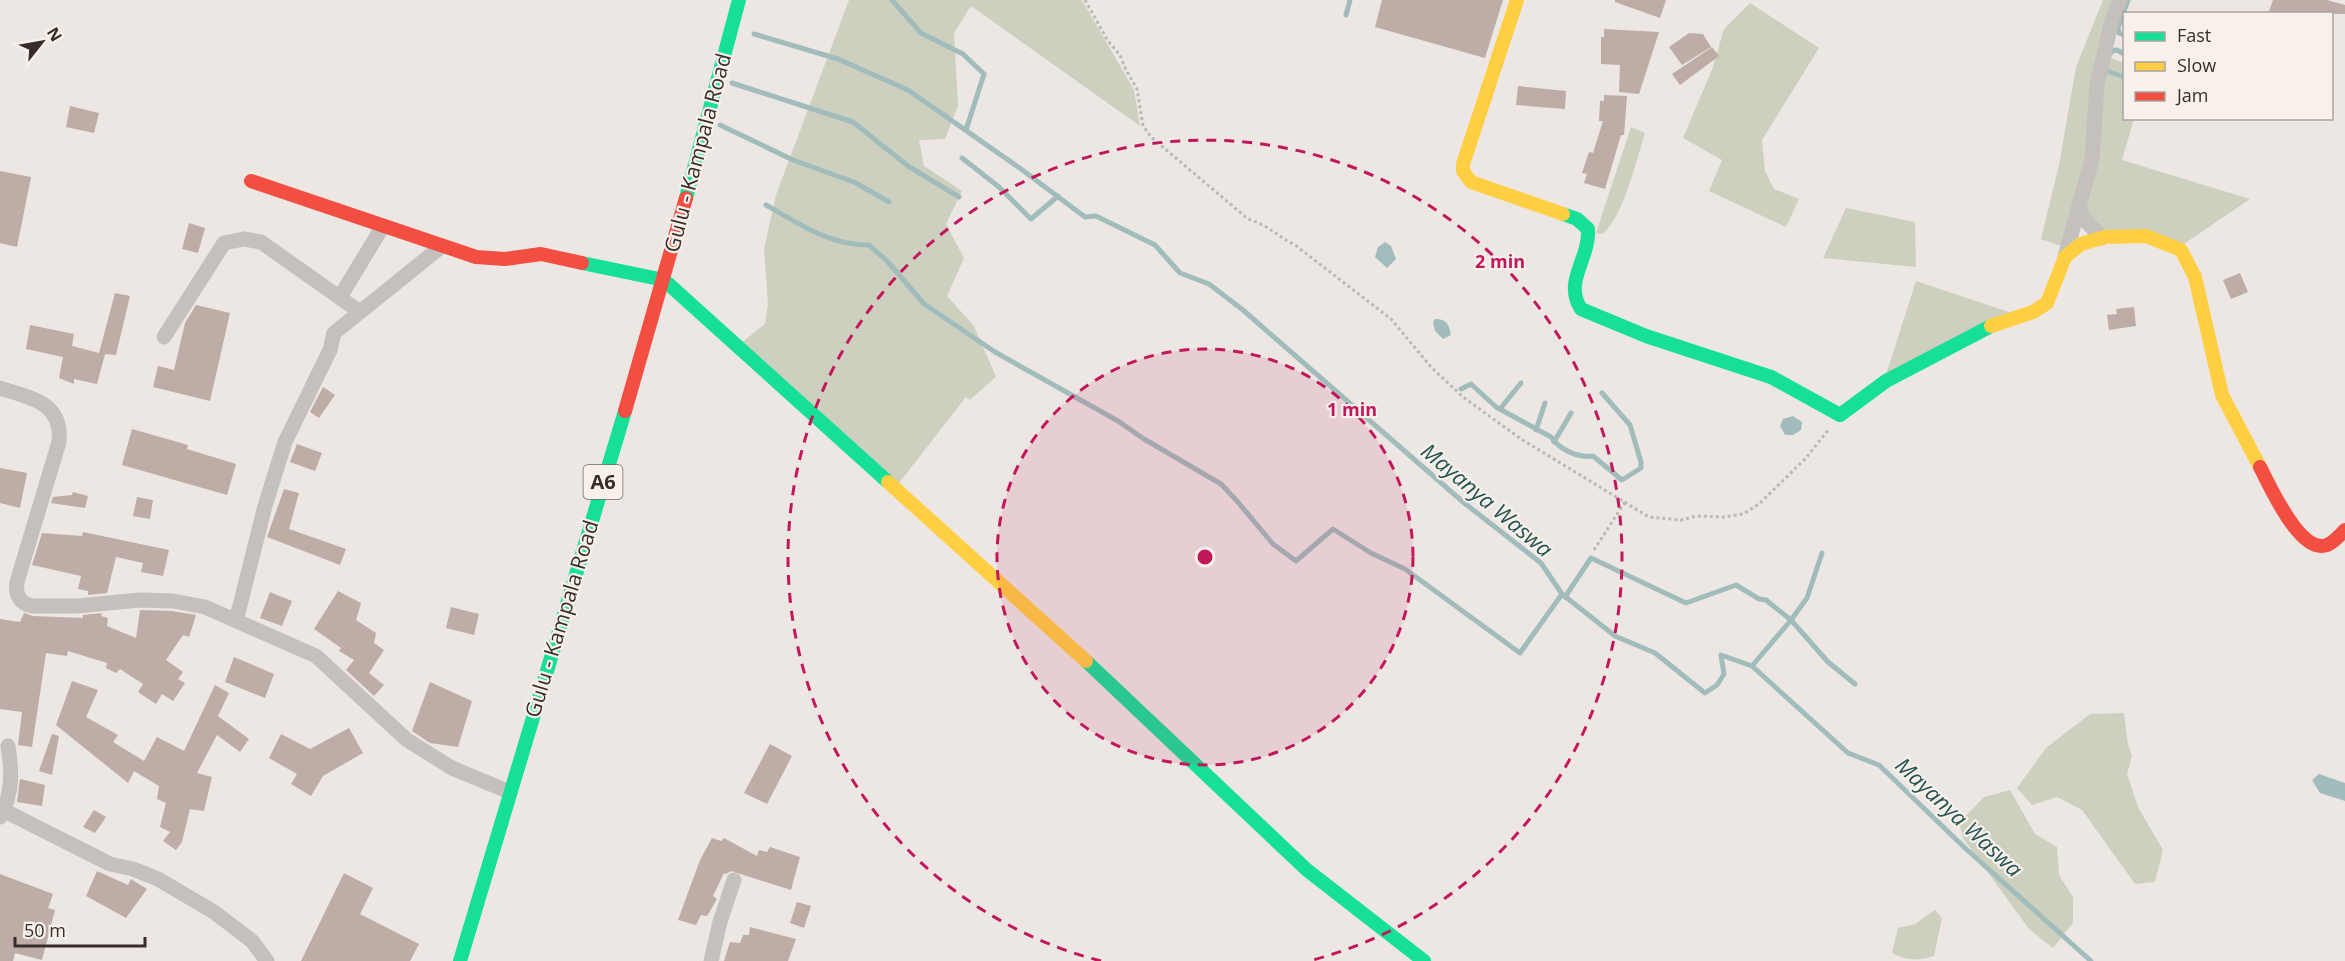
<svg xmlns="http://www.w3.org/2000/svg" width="2345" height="961" viewBox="0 0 2345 961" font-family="'Open Sans',sans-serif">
  <rect width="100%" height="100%" fill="#ece7e3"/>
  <g fill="#ced0bf">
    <path d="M849 0H1082L1134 90 1140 126 971 6 954 33 958 106 945 139 919 140 924 166 962 191 946 224 964 258 947 296 974 326 996 377 970 400 966 397 899 483 741 343 765 324 768 304 764 249 776 195Z"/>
    <path d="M2103 0H2116L2086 159 2064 247 2041 239 2059 165 2076 67Z"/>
    <path d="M1750 3 1819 48 1762 140 1765 171 1774 189 1799 199 1786 227 1709 191 1722 160 1683 138 1713 67 1724 29Z"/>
    <path d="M2107 56 2124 63V118L2134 119 2122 160 2250 199 2181 246 2101 234 2084 209Z"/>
    <path d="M1631 127 1645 133C1636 161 1624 215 1603 234L1596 233Z"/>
    <path d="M1846 208 1915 222 1916 267 1823 258Z"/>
    <path d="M1916 281 2009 312 1884 381Z"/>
    <path d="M2124 713 2128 744 2132 756 2127 774 2138 807 2163 850 2155 882 2135 884 2082 810 2057 797 2032 805 2017 788 2046 748 2090 714Z"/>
    <path d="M2010 790 2035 834 2057 847 2059 875 2073 897V923L2053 948 2029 929 1963 838 1959 823 1984 797Z"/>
    <path d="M1935 910 1942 918 1934 956C1919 961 1907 961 1892 953L1898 928 1915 924Z"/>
  </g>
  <g fill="#a1bcba">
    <path d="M1385 242 1391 246 1396 259 1387 268 1375 257 1378 247Z"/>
    <path d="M1435 319C1447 319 1449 325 1451 335L1443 339 1435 331 1433 322Z"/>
    <path d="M1793 416 1802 422 1801 430 1793 435H1785L1780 426 1783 419Z"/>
    <path d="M2319 774 2345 783V801L2320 793 2312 780Z"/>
  </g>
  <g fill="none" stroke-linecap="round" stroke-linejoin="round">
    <g stroke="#a1bcba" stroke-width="5">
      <path d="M892 0 921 33 963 54 984 74 966 130"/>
      <path d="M1346 15 1350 0"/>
      <path d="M754 34 838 59 908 90 1021 169 1085 217 1096 216 1155 245 1180 273 1209 284 1243 310 1463 502 1541 563 1562 594 1615 636 1655 653 1705 693 1717 685 1724 674 1721 655 1752 666 1848 753 1879 765 1966 849 2091 961"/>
      <path d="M2124 35 2119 33 2118 28 2128 0"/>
      <path d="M2109 56 2112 51 2117 50 2124 54"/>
      <path d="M2106 68 2107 71 2124 77"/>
      <path d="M732 83 853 122 908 166 959 197"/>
      <path d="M720 125 793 160 854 182 889 202"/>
      <path d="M962 158 999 187 1031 219 1058 196"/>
      <path d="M766 205C798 223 831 246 869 245L888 262 924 304 995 352 1118 421 1144 439 1221 484 1237 501 1273 544 1296 561 1333 529 1371 553 1405 569 1520 653 1562 594"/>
      <path d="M1461 389 1471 384 1496 407 1551 437C1560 450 1578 458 1593 456L1622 480 1641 468V462L1630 425 1602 393"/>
      <path d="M1500 409 1521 383"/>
      <path d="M1536 430 1545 403"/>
      <path d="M1554 442 1571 413"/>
      <path d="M1565 597 1591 558 1686 603 1736 585 1759 599 1766 600 1791 620 1828 662 1855 684"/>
      <path d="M1752 666 1791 620 1807 598 1822 553"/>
    </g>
  </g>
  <g fill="#beaca6">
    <path d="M1382 0H1503L1485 58 1375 27Z"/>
    <path d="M1615 0H1666L1660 18 1615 2Z"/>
    <path d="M2273 0H2327L2345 5V14H2268Z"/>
    <path d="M1604 29 1659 32 1639 94 1619 92 1620 65 1601 64V37H1604Z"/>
    <path d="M1689 33 1703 34 1711 47 1682 65 1669 47Z"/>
    <path d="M1712 47 1719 56 1680 85 1672 74Z"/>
    <path d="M1518 86 1566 91 1565 109 1516 105Z"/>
    <path d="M1604 95 1627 96 1624 135H1621L1605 189 1584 183 1587 174 1582 173 1589 152 1593 153 1603 121H1599L1600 101H1604Z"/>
    <path d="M70 106 99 113 94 133 66 127Z"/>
    <path d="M0 171 31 177 17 247 0 243Z"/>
    <path d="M189 223 205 228 198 253 182 249Z"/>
    <path d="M2240 273 2248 292 2231 299 2223 280Z"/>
    <path d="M115 293 130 296 116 355 105 354 97 384 74 379V384L59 378 63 357 26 349 30 325 74 334 72 346 99 353Z"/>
    <path d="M196 305 230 313 210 401 153 387 158 366 174 370 185 323Z"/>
    <path d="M2134 307 2136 326 2109 330 2107 315 2117 314 2116 309Z"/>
    <path d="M323 387 335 395 319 418 310 412Z"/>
    <path d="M132 429 188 445 187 449 236 464 227 495 122 465Z"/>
    <path d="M297 444 322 453 315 471 290 462Z"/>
    <path d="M0 468 27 473 20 508 0 503Z"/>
    <path d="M284 489 299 493 289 529 346 549 340 565 267 537Z"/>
    <path d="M73 492 88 496 85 508 51 503 53 497 72 495Z"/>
    <path d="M137 497 153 500 150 519 133 516Z"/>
    <path d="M83 532 169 550 163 576 141 572 143 563 116 557 107 593 88 595V591L78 589 81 576 32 565 42 533 82 536Z"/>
    <path d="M338 591 361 603 356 620 376 633 374 643 384 650 369 673 384 685 374 696 346 670 354 660 339 651 341 648 314 629Z"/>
    <path d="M270 592 292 601 282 626 260 618Z"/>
    <path d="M451 607 479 614 474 635 446 628Z"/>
    <path d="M140 610 172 611 196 615 189 637 183 635 166 660 183 672 178 679 185 683 173 701 162 694 156 704 138 692 143 684 120 669 116 673 106 668 107 663 68 651 67 656 46 653 32 747 18 745 22 712 0 709V619L20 622 24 613 33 616 83 618V615L102 613 101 616 108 618 107 626 136 638Z"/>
    <path d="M234 657 274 674 265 698 225 682Z"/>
    <path d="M72 681 98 690 86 717 118 735 113 742 144 761 157 737 184 751 215 685 229 693 218 716 249 739 240 752 217 735 197 773 212 777 204 811 190 809 182 842 176 850 163 841 170 832 160 827 166 803 157 799 159 786 134 771 128 783 56 725Z"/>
    <path d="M430 682 472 701 458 747 430 743 412 731Z"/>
    <path d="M349 728 363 753 323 776 311 796 291 784 297 774 269 758 281 734 310 749Z"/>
    <path d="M52 734 59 736 52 775 39 771Z"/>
    <path d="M770 744 792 756 767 804 744 793Z"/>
    <path d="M20 779 45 785 42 806 17 802Z"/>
    <path d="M94 810 106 817 95 833 83 827Z"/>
    <path d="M712 838 721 841 724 838 757 856 759 850 767 852 770 847 800 857 791 890 731 871 726 874 724 873 713 896 717 899 707 916 701 915 696 925 678 920 700 860Z"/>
    <path d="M97 871 128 885 131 879 147 889 126 918 86 896Z"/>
    <path d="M344 873 373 888 360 914 419 944 410 961H301Z"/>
    <path d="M0 874 53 894 48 908 55 910 42 960 15 953 13 961H0Z"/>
    <path d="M797 902 811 906 804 928 790 923Z"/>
    <path d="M750 927 796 939 788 961H724L730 942 740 943 743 935H749Z"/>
  </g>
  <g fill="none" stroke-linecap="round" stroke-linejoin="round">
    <g stroke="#beb8b5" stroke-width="3" stroke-dasharray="3 3" stroke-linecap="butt">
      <path d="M1085 0 1108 41 1120 55 1126 70 1137 89 1143 126 1151 137 1248 219C1268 225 1277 236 1295 245L1391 319 1431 367 1463 397 1521 439 1649 517 1681 520 1697 516 1724 517 1743 514 1759 504 1806 458 1829 429"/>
      <path d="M1594 550 1625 502"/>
    </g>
    <g stroke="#c5c0bc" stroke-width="15">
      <path d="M2079 205 2083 218 2102 238"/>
      <path d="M2065 257 2092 159 2097 85 2112 20 2120 0"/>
      <path d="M340 297 383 226"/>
      <path d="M164 337 224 243 244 239 261 242 360 312"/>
      <path d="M0 388C30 398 63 402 59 442L17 582C15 595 20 604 33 606H77L140 600 173 601 205 607 316 656 407 740 452 768 510 792"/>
      <path d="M236 621 265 506 285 442 330 350 334 333 442 246"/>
      <path d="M3 810 110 864 133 869 158 879 214 912 252 941 267 961"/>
      <path d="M0 817C13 793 12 772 8 746"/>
      <path d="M711 961 720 922 734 880"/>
    </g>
    <g stroke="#16e098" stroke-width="14">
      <path d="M686 198 739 0"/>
      <path d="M1563 214 1577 219 1588 229C1590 259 1563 281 1581 309L1646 336 1771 377 1840 415 1886 381 1991 326"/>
      <path d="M582 263 664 280 888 482"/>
      <path d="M1086 661 1307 870 1424 961"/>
      <path d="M460 961 625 411"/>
    </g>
    <g stroke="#ffcf43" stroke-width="14">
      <path d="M1517 0 1463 164V171L1471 182 1563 214"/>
      <path d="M1991 326 2033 312 2047 303 2065 257 2081 244 2105 237 2146 236 2181 250 2195 277 2222 395 2260 467"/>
      <path d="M888 482 1086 661"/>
    </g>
    <g stroke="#f24e42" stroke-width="14">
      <path d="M251 181 476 257 505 259 541 254 582 263"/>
      <path d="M625 411 686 198"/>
      <path d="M2260 467C2270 486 2300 555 2327 545 2333 543 2340 535 2345 530"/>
    </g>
  </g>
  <circle cx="1205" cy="557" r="208" fill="#c2185b" fill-opacity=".12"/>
  <g fill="none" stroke="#c2185b" stroke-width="3" stroke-dasharray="10 8">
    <circle cx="1205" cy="557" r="208"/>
    <path d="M1101 961A417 417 0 1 1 1309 961"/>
  </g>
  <g text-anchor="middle" stroke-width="4.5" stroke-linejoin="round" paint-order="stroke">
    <rect fill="#f8f1eb" stroke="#706864" stroke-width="1.5" x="583.5" y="465" width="39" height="34" rx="4.5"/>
    <g font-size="20" font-weight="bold" fill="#362d2a">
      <text x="603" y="489">A6</text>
    </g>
    <g font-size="21" fill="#362d2a" stroke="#f8f1eb">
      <text transform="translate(698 153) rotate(-75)" y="7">Gulu - Kampala Road</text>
      <text transform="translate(562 619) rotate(-73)" y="7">Gulu - Kampala Road</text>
    </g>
    <g font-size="22" font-style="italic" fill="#245453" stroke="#f8f1eb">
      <text transform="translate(1487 500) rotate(40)" y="8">Mayanya Waswa</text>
      <text transform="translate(1959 817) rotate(43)" y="8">Mayanya Waswa</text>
    </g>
  </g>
  <circle cx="1205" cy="557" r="9" fill="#c2185b" stroke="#f8f1eb" stroke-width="3"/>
  <g font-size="18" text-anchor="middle" font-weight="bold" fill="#c2185b" stroke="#f8f1eb" stroke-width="4.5" stroke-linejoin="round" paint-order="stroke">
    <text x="1500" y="268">2 min</text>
    <text x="1352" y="416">1 min</text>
  </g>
  <rect x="2123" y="12" width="210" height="108" fill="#f8f1eb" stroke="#aaa39e" stroke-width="1.5"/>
  <rect x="2135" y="32" width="30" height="9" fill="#16e098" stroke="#aaa39e" stroke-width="1.5"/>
  <text x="2177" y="42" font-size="18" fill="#362d2a">Fast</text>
  <rect x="2135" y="62" width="30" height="9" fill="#ffcf43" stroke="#aaa39e" stroke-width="1.5"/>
  <text x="2177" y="72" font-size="18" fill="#362d2a">Slow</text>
  <rect x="2135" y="92" width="30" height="9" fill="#f24e42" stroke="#aaa39e" stroke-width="1.5"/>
  <text x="2177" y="102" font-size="18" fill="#362d2a">Jam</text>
  <g transform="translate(42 42) rotate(59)" stroke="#f8f1eb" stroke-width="4.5" paint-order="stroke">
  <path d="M0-4.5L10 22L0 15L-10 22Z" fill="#362d2a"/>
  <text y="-9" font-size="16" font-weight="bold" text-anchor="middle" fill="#362d2a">N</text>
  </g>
  <path d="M15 937v9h130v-9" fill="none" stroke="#362d2a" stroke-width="3"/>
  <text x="24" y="937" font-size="18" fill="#362d2a" stroke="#f8f1eb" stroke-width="4.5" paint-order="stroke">50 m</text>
</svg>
